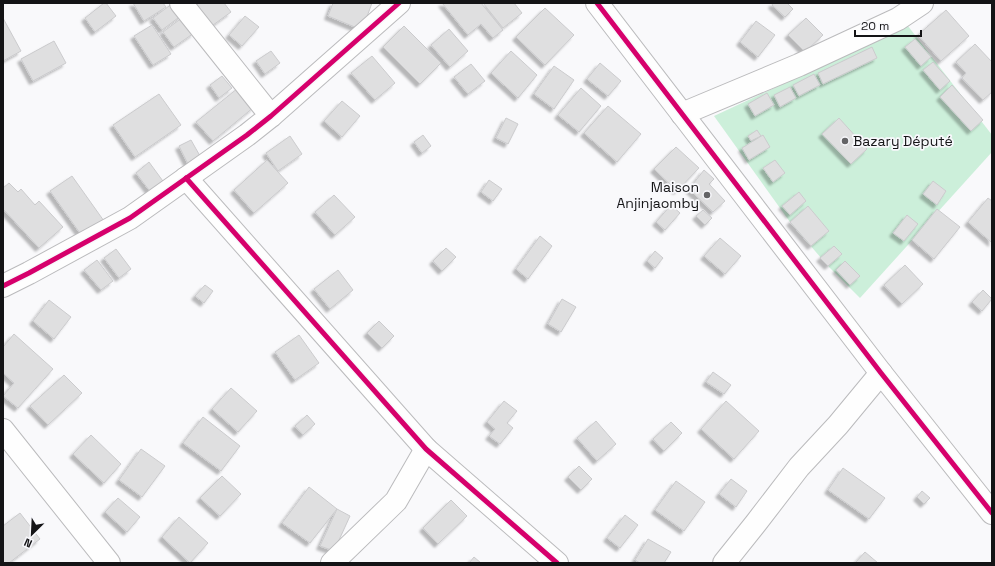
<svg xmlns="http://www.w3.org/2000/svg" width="995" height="566" viewBox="0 0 995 566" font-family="'Space Grotesk',sans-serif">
  <defs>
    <filter id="shadow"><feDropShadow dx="-3.5" dy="3.5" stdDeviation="1" flood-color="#0004"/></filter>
  </defs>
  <rect width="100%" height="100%" fill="#f9f9fb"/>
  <path fill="#ccefda" d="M908 26 992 135V152L860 298 828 266 790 222 714 116Z"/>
  <g fill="#dfdfe0" stroke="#cbcbcd" filter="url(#shadow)">
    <path d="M104 3H106L116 16 95 32 85 18Z"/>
    <path d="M133 3H163L166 7 144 21Z"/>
    <path d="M173 3 182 15 162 30 153 18Z"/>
    <path d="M199 3H224L231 12 209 28 194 7Z"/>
    <path d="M333 3H372L362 30 328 16Z"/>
    <path d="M442 3H481L503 30 493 38 481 24 468 35Z"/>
    <path d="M483 3H514L522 13 503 28Z"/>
    <path d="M773 3H787L793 9 785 17 772 5Z"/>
    <path d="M545 8 574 35 545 65 516 37Z"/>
    <path d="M946 10 969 36 941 61 918 35Z"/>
    <path d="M245 16 259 27 242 46 229 35Z"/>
    <path d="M183 17 194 33 174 47 163 32Z"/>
    <path d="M3 18 21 51 3 61Z"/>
    <path d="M806 18 823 35 805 52 788 35Z"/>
    <path d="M756 21 775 35 758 57 740 42Z"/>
    <path d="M152 25 171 54 153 65 134 36Z"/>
    <path d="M404 26 441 63 420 84 383 47Z"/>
    <path d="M449 29 468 51 450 67 431 45Z"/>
    <path d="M915 39 931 57 921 66 905 47Z"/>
    <path d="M54 41 66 63 33 81 21 59Z"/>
    <path d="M975 44 992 62V92L983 100 962 78 966 73 956 62Z"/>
    <path d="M872 47 877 58 823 84 818 73Z"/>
    <path d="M271 51 280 63 265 74 256 61Z"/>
    <path d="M511 51 537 75 518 98 491 73Z"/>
    <path d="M372 56 395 83 375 100 351 73Z"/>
    <path d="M933 62 950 81 940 90 923 70Z"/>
    <path d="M600 63 621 81 608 96 587 79Z"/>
    <path d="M471 64 485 81 468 94 454 77Z"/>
    <path d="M554 66 574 80 554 109 534 94Z"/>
    <path d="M814 74 820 85 799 96 793 85Z"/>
    <path d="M222 76 232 88 219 98 210 85Z"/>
    <path d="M952 85 983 120 971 131 940 97Z"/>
    <path d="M790 87 796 98 780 107 774 95Z"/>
    <path d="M238 88 254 107 213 141 196 122Z"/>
    <path d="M581 88 601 106 579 132 558 115Z"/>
    <path d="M767 93 774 105 755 116 748 104Z"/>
    <path d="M159 94 181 125 135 157 113 125Z"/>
    <path d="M342 101 360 116 342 137 324 121Z"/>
    <path d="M608 106 641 134 617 162 584 133Z"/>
    <path d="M506 118 518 124 508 144 496 138Z"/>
    <path d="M839 118 867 149 851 164 822 134Z"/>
    <path d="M757 130 761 136 751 141 748 136Z"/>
    <path d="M423 135 431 146 422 153 414 142Z"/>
    <path d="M763 135 770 147 749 160 742 148Z"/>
    <path d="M290 136 302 154 278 171 266 153Z"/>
    <path d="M191 140 204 163 191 170 179 146Z"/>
    <path d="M676 147 699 168 677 191 654 169Z"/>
    <path d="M267 160 288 183 254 213 234 190Z"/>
    <path d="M775 160 785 173 773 182 763 168Z"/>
    <path d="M149 162 168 188 155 198 136 173Z"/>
    <path d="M704 170 714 179 709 184 725 201 713 212 689 189Z"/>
    <path d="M72 176 104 221 82 236 50 191Z"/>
    <path d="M489 180 502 189 493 201 481 192Z"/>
    <path d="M933 181 946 191 937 205 923 194Z"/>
    <path d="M9 183 18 192 21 189 35 205 39 201 63 227 39 248 3 209V188Z"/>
    <path d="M799 192 806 201 790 215 782 206Z"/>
    <path d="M334 195 355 217 335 235 315 212Z"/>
    <path d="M988 198 992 201V243L968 222Z"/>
    <path d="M671 205 680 213 665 230 656 222Z"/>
    <path d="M808 206 829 231 811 246 790 222Z"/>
    <path d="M937 209 960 227 934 259 912 240Z"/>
    <path d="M703 210 712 218 705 225 696 216Z"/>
    <path d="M907 215 918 224 904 241 893 233Z"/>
    <path d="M540 236 552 246 528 279 516 269Z"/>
    <path d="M720 238 741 256 725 274 704 256Z"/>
    <path d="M834 246 842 254 828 266 820 258Z"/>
    <path d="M446 248 456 257 442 271 433 261Z"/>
    <path d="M116 249 131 269 119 278 104 258Z"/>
    <path d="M655 251 663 258 655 268 647 261Z"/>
    <path d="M97 260 113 281 101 290 84 270Z"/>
    <path d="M845 261 860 276 850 285 836 270Z"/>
    <path d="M905 265 923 284 902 304 884 285Z"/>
    <path d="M338 270 353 290 330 309 314 289Z"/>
    <path d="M205 285 213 291 204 303 195 296Z"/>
    <path d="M983 290 992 299 982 311 972 302Z"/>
    <path d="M562 299 576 307 561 332 548 324Z"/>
    <path d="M49 300 71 317 54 339 33 321Z"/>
    <path d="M379 321 394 336 382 348 367 333Z"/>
    <path d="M14 334 53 369 18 408 3 396 14 383 3 373V347Z"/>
    <path d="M299 335 319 363 295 380 275 352Z"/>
    <path d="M713 372 731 385 724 394 706 382Z"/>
    <path d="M64 375 82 393 48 425 30 406Z"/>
    <path d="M231 388 257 411 238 432 212 409Z"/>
    <path d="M504 401 517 411 507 423 513 428 500 444 489 436 495 429 487 422Z"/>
    <path d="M726 401 759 431 734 459 701 429Z"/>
    <path d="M307 415 315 424 303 435 295 426Z"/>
    <path d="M203 417 240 446 221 471 183 443Z"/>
    <path d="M596 421 616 444 597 461 577 438Z"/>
    <path d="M671 422 682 433 664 451 653 439Z"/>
    <path d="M91 435 121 464 104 483 73 454Z"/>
    <path d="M141 449 165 466 142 497 119 480Z"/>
    <path d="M579 466 592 479 581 490 568 477Z"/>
    <path d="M843 468 885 498 869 519 828 490Z"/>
    <path d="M222 476 241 494 220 516 200 498Z"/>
    <path d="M731 479 747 491 736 507 719 494Z"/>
    <path d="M676 481 705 502 684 531 655 510Z"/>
    <path d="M309 487 337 509 310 543 282 523Z"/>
    <path d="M922 491 930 498 924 504 917 497Z"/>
    <path d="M118 498 140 517 127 532 105 512Z"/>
    <path d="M451 500 467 516 438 544 423 528Z"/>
    <path d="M337 509 350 516 334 551 320 546Z"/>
    <path d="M20 513 40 539 9 563H3V526Z"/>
    <path d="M625 515 638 525 620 548 607 538Z"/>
    <path d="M179 517 208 543 190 563 162 537Z"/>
    <path d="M648 539 671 552 664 563H640L635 560Z"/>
    <path d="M865 552 878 563H855Z"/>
    <path d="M474 557 481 563H469Z"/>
  </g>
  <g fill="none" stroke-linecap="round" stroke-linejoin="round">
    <defs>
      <g id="minor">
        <path d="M181 3 271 116"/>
        <path d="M597 3 881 373 992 513"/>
        <path d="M682 114 799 65 898 19 922 3"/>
        <path d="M186 178 426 449 557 563"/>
        <path d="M3 286 29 273 130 218 247 135 271 116 399 3"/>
        <path d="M3 430 109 563"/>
        <path d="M332 563 396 501 426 449"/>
        <path d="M724 563 756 523 799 467 838 425 881 373"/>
      </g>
    </defs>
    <use href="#minor" stroke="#bbbbbd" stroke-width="24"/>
    <use href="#minor" stroke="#fefefe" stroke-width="22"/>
    <defs>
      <g id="cycleway">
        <path d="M597 3 881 373 992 513"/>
        <path d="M186 178 426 449 557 563"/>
        <path d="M3 286 29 273 130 218 247 135 271 116 399 3"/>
      </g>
    </defs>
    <use href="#cycleway" stroke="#f8f8fc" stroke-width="8"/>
    <use href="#cycleway" stroke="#d6006c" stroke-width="5"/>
  </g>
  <g fill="#646466" stroke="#f8f8fc" stroke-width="1.5">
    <circle cx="845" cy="141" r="4"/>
    <circle cx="707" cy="195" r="4"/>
  </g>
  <g text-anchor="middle" stroke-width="3.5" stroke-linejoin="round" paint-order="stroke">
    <g font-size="14" fill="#141416" stroke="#f8f8fc" text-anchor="start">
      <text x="853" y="146">Bazary Député</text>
      <text x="699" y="192" text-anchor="end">Maison<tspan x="699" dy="16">Anjinjaomby</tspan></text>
    </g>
  </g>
  <rect width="995" height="566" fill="none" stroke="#141416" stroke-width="8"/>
  <g transform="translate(32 534) rotate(204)" stroke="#f8f8fc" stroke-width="3" paint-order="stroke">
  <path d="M0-3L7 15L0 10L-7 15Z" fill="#141416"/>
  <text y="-6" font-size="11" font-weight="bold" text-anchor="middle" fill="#141416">N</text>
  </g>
  <path d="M855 30v6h66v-6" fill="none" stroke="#141416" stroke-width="2"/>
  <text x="861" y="30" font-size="12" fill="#141416" stroke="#f8f8fc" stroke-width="3" paint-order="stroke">20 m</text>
</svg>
